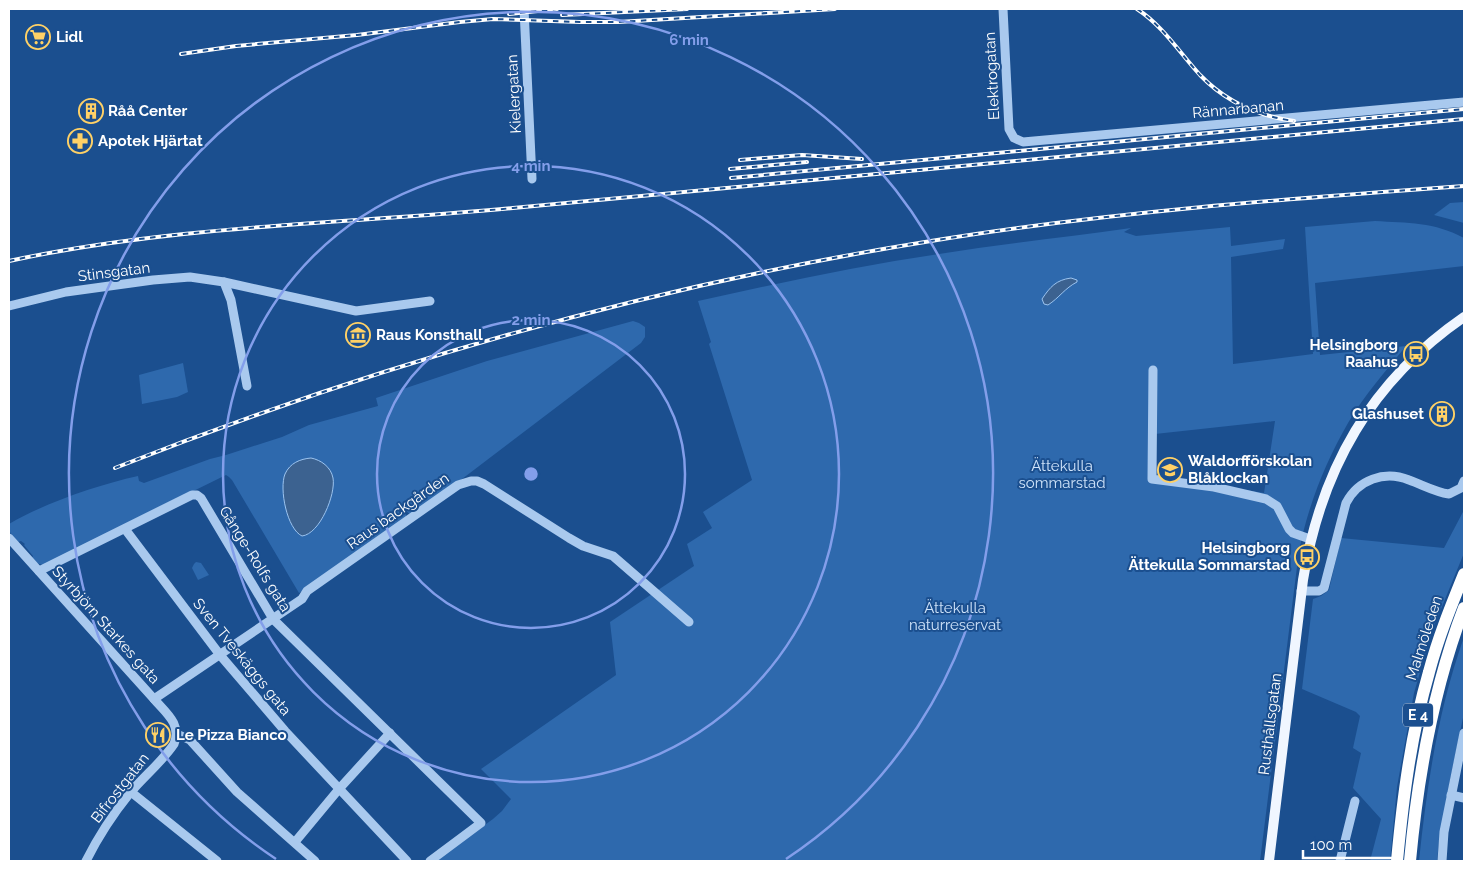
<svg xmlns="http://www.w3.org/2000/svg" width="1473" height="870" viewBox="0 0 1473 870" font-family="Raleway,sans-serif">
  <rect width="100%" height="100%" fill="#1b4f8f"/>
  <g fill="#2e69ad" fill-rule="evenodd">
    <path d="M1464 202V223L1434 215 1450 203Z"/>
    <path d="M1375 221C1407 223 1435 222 1464 238V266L1315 283 1320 355 1406 346C1386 371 1364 395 1348 423 1325 463 1308 506 1299 551L1260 861H435L493 819 502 811 511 799 481 769 616 675 610 622 694 566 687 544 712 528 703 512 752 480 709 344 711 342 698 301C778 283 858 266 939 254 1003 244 1067 237 1131 228L1124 232 1136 236 1230 227 1231 246 1285 239 1283 249 1231 257 1233 364 1313 354 1305 227ZM1275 421 1264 493 1155 475V434Z"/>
    <path d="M633 321 639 323 645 327V337L641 343 416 514 411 515 406 511V521L299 593 232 480 229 477 226 475 43 565 36 563 32 558 33 556 24 545 25 544 21 541 18 542 9 531V524C45 503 97 485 138 476L139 481 144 483 210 459 226 455 282 437 309 425 378 406 376 398 487 361ZM293 464 325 465C329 469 333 473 333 479 335 496 320 533 303 536L297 532 291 523 284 495V477Z"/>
    <path d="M183 363 188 392 177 397 142 404 139 375Z"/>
    <path d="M1464 510V553L1432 631 1414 693 1397 787 1390 861H1370L1381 819 1353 788 1361 753 1353 748 1360 716 1356 712 1302 689 1313 599 1321 596 1329 590 1341 538 1444 548Z"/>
    <path d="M196 562 201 563 209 575 198 580 192 568 194 564Z"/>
    <path d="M1464 637V713L1450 780 1439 841 1437 861H1419C1427 785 1438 710 1464 637Z"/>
  </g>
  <g fill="#3c6290" stroke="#9cc4f0">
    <path d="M1071 278 1077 280V282C1065 288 1059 298 1048 305L1044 304 1042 299C1050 287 1056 280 1071 278Z"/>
    <path d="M311 458C321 460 331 467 333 478 336 494 320 534 302 536 287 529 279 489 285 474 290 463 300 459 311 458Z"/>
  </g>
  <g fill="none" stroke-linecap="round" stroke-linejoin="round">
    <g stroke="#a9c9ee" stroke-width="9">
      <path d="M524 9 532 179"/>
      <path d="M1003 9 1009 129 1014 138 1023 142 1464 102"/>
      <path d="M224 282 356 311 430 301"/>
      <path d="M9 306 66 292 153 280 190 277 224 282 231 300 247 386"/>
      <path d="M1153 370 1152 479 1214 487 1266 499 1277 506 1289 529 1293 533 1310 539"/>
      <path d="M125 529 220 655 285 731 407 861"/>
      <path d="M9 538 154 699C166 713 182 724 174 744 162 762 144 776 130 793 113 814 98 837 86 861"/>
      <path d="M39 571 192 495H197L201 498 273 619 481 823 430 861"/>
      <path d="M1301 591H1319L1324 588 1346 503C1358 480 1384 470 1409 480 1423 485 1435 492 1449 494L1461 488 1464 481"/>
      <path d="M154 699 302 599 307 591 458 485 471 481H477L484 484 569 538 583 546 613 556 689 622"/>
      <path d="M177 734 190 740 237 792 315 861"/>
      <path d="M131 792 217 861"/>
      <path d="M1451 795 1464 798"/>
      <path d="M295 842 339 789 390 733"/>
      <path d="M1340 861 1355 801"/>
      <path d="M1442 861 1444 832 1464 733"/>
    </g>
    <path stroke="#f0f6ff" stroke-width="10" d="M1269 861 1303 580C1321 469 1371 381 1464 317"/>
    <g stroke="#fff" stroke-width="12">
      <path d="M1397 861C1403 797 1411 734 1429 672 1438 638 1451 606 1464 574"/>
      <path d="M1410 861C1418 774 1433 689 1464 608"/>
    </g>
    <defs>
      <g id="rail">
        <path d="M1137 9C1163 26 1179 52 1200 75 1226 102 1258 116 1294 121"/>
        <path d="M509 14 557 9"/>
        <path d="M562 15 687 9"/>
        <path d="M181 54 236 46 357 35 460 22 493 19 580 22H618L835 9"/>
        <path d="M740 160 802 155 862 159"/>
        <path d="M730 169 807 162"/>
        <path d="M731 178 1464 109"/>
        <path d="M9 261C174 225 345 224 513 208 830 178 1147 149 1464 119"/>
        <path d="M115 468C378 364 651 286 931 241 1108 212 1286 199 1464 186"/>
      </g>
    </defs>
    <use href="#rail" stroke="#fff" stroke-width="4"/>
    <use href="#rail" stroke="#1b4f8f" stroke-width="2" stroke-dasharray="5.5" stroke-linecap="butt"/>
  </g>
  <g fill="none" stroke="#839eea" stroke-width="2.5">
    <circle cx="531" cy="474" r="154"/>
    <circle cx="531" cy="474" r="308"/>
    <path d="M276 859A462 462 0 1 1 786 859"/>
  </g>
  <defs>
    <symbol id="supermarket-ring" viewBox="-11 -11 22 22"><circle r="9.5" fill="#1b4f8f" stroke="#ffd166" stroke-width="1.5"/><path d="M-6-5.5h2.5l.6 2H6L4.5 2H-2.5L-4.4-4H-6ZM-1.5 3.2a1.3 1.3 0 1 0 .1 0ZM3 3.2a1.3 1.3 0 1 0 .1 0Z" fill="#ffd166"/></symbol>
    <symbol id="building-ring" viewBox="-11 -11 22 22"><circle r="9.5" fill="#1b4f8f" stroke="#ffd166" stroke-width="1.5"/><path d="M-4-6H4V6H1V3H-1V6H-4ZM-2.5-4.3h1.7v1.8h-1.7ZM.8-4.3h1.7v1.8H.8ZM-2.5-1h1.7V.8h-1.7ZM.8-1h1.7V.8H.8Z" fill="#ffd166"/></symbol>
    <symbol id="pharmacy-ring" viewBox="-11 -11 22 22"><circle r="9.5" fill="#1b4f8f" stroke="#ffd166" stroke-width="1.5"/><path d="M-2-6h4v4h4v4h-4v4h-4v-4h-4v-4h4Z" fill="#ffd166"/></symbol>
    <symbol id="museum-ring" viewBox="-11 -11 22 22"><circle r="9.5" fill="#1b4f8f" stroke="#ffd166" stroke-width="1.5"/><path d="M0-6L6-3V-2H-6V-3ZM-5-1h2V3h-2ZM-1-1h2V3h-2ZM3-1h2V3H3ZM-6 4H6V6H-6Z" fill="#ffd166"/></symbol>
    <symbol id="bus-ring" viewBox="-11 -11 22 22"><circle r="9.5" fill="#1b4f8f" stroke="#ffd166" stroke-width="1.5"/><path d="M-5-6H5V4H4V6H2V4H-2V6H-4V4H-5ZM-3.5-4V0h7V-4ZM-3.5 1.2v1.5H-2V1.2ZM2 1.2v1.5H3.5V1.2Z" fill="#ffd166"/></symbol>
    <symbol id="school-ring" viewBox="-11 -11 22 22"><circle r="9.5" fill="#1b4f8f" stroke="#ffd166" stroke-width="1.5"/><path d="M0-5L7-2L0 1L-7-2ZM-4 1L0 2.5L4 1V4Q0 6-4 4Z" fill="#ffd166"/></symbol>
    <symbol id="restaurant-ring" viewBox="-11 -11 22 22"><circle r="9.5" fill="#1b4f8f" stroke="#ffd166" stroke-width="1.5"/><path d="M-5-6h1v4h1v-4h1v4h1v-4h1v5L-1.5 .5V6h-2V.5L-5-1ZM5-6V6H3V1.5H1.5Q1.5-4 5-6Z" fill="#ffd166"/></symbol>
  </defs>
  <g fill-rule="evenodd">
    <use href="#supermarket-ring" x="24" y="23" width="28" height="28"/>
    <use href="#building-ring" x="77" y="97" width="28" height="28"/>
    <use href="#pharmacy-ring" x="66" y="127" width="28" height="28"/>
    <use href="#museum-ring" x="344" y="321" width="28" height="28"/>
    <use href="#bus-ring" x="1402" y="340" width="28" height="28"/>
    <use href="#building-ring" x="1428" y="400" width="28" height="28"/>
    <use href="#school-ring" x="1156" y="456" width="28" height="28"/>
    <use href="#bus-ring" x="1293" y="543" width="28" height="28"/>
    <use href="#restaurant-ring" x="144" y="721" width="28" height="28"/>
  </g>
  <g text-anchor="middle" stroke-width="4" stroke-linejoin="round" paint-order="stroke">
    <rect fill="#1b4f8f" stroke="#bbcadd" stroke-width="1" x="1403" y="703.5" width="30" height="23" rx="4"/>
    <g font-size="14" font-weight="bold" fill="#fff">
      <text x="1418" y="720">E 4</text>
    </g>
    <g font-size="15" font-weight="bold" fill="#fff" stroke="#1b4f8f" text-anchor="start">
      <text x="56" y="42">Lidl</text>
      <text x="108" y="116">Råå Center</text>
      <text x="98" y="146">Apotek Hjärtat</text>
      <text x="376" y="340">Raus Konsthall</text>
      <text x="1398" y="350" text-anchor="end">Helsingborg<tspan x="1398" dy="17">Raahus</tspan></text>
      <text x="1424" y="419" text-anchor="end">Glashuset</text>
      <text x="1188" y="466">Waldorfförskolan<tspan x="1188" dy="17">Blåklockan</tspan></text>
      <text x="1290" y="553" text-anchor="end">Helsingborg<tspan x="1290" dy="17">Ättekulla Sommarstad</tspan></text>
      <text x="176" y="740">Le Pizza Bianco</text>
    </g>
    <g font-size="15" fill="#fff" stroke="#1b4f8f">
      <text transform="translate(992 76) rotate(-93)" y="5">Elektrogatan</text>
      <text transform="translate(514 94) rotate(-93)" y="5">Kielergatan</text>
      <text transform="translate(1238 109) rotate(-5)" y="5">Rännarbanan</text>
      <text transform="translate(114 272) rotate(-7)" y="5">Stinsgatan</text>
      <text transform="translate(398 511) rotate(-35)" y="5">Raus backgården</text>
      <text transform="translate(255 559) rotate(58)" y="5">Gånge-Rolfs gata</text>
      <text transform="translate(106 625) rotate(48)" y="5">Styrbjörn Starkes gata</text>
      <text transform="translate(1424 638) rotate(-72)" y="5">Malmöleden</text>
      <text transform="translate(242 657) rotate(51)" y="5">Sven Tveskäggs gata</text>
      <text transform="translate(1270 724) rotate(-83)" y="5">Rusthållsgatan</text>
      <text transform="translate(120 788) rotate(-52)" y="5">Bifrostgatan</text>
    </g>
    <g font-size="15" fill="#cfe3fa" stroke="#1b4f8f">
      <text x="1062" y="471">Ättekulla<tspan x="1062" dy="17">sommarstad</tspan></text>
      <text x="955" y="613">Ättekulla<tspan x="955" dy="17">naturreservat</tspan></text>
    </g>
  </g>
  <circle cx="531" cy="474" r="8" fill="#839eea" stroke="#1b4f8f" stroke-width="2.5"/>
  <g font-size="15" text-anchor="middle" font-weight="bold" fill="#839eea" stroke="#1b4f8f" stroke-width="4" stroke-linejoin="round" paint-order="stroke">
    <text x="689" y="45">6 min</text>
    <text x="531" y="171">4 min</text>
    <text x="531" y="325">2 min</text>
  </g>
  <rect width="1473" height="870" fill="none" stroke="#ffffff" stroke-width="20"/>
  <path d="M1303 850v8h96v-8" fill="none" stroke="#ffffff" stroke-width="2.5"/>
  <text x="1310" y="850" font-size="15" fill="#ffffff" stroke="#1b4f8f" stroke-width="4" paint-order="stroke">100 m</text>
</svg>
